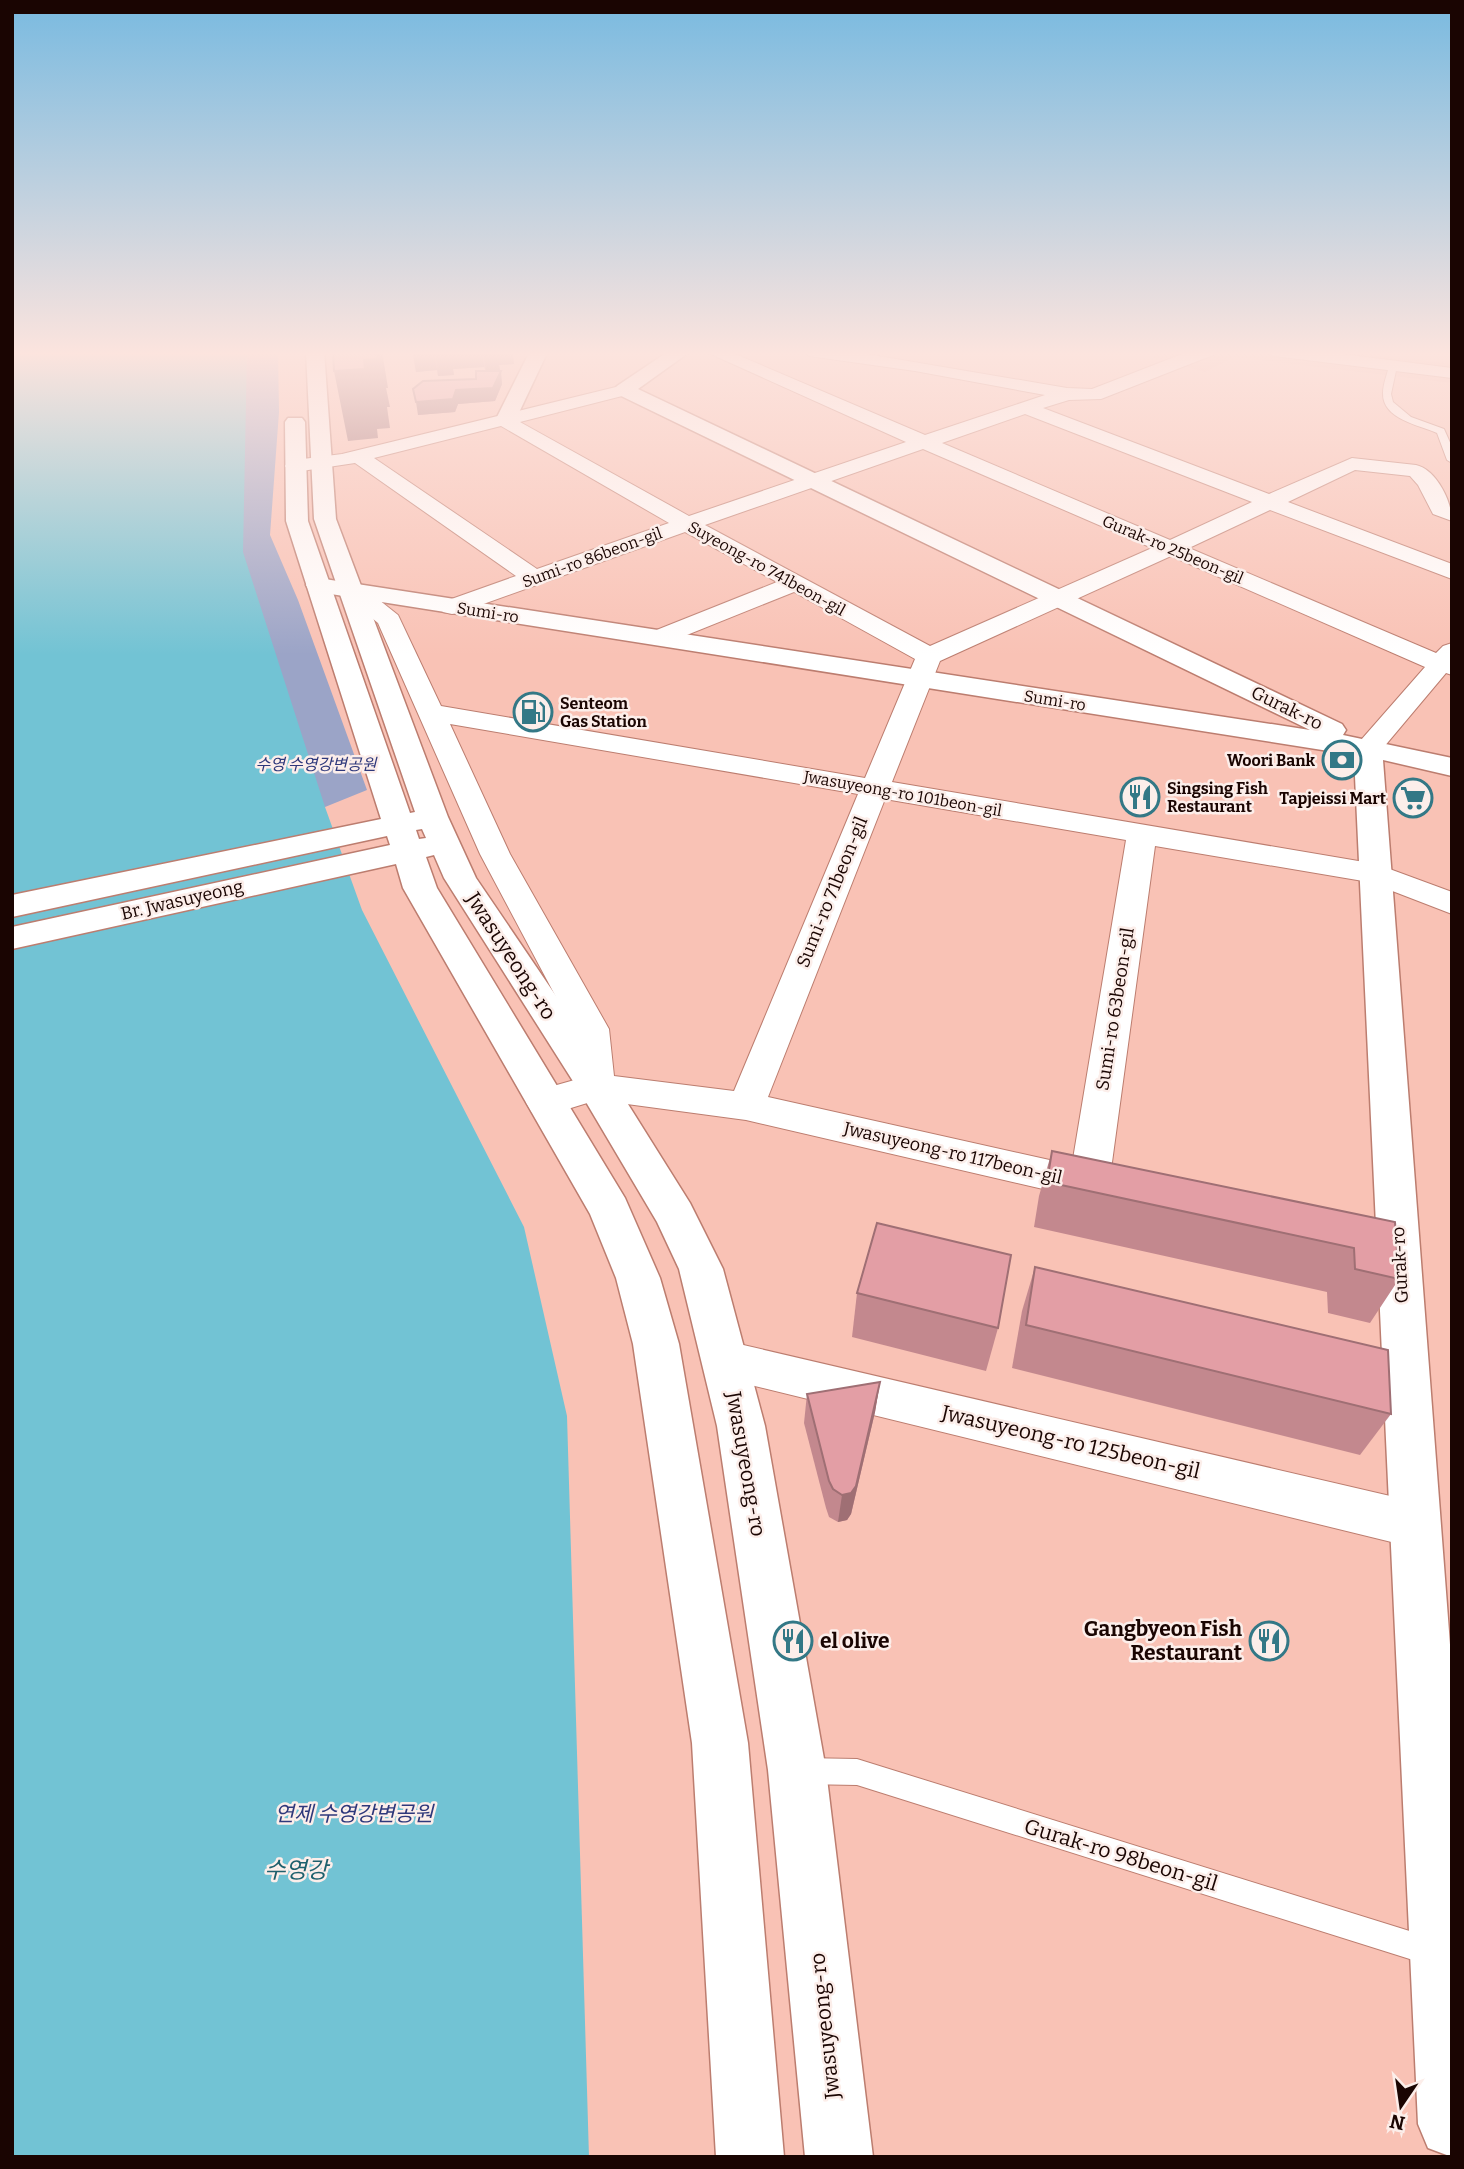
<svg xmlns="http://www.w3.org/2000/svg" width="1464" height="2169" viewBox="0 0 1464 2169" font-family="Bitter,'Noto Sans KR',serif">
  <rect width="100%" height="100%" fill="#f9c2b5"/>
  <path fill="#f1b4a7" d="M1169 351H1340L1452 364V383L1234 357 1205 372 1151 357Z"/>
  <path fill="#9ba4c7" d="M235 351H278L279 412 270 535 298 600 367 790 288 822 223 544Z"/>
  <path fill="#72c3d4" d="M12 351H247L243 552 325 807 362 910 524 1227 567 1416 589 2157H12Z"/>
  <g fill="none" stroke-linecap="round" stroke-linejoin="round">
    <defs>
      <g id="service">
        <path d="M1393 363 1397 366 1391 394 1393 402 1411 417 1444 429 1452 447V463L1447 460 1437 433C1419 425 1382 419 1383 393 1383 384 1387 375 1389 366Z"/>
        <path d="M802 1758 857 1759 1432 1938 1442 1942 1446 1952 1442 1962 1432 1966 857 1785 802 1784 793 1780 789 1771 793 1762Z"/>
      </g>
      <g id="minor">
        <path d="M704 351H728L925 435 1045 395 915 371 809 356 801 351H849L1067 388 1092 389 1190 351H1215L1213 355 1101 399 1069 400 1043 408 1269 494 1352 458 1416 465C1437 470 1452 502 1452 521L1433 514 1418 485 1410 476 1355 470 1288 502 1452 564V579L1270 510 1189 548 1436 653 1443 646 1452 643V675L1446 673 1378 754 1368 756 1358 754 1354 748 1425 667 1171 556 940 661 892 782 1376 864 1452 892V914L1369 882 1155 846 1110 1177 1115 1186 1109 1197 1095 1201 746 1120 597 1100 545 1116 532 1112 526 1102 532 1092 578 1079 573 1029 480 854 378 623 343 594 339 589 343 584H359L398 615 441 706 865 778 915 659 794 592 667 643 658 645 649 643 646 638 649 633 777 582 685 532 461 612 452 614 443 612 440 607 443 602 516 576 355 463 295 472 288 470 285 466 288 462 295 460 342 454 624 385 633 390 630 394 520 422 689 516 906 442ZM1025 414 1252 502 1170 540 942 443ZM501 426 669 523 537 569 374 458ZM923 449 1152 548 930 646 705 525ZM450 724 858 794 734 1091 614 1076 609 1029 510 854ZM885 799 1126 840 1072 1165 768 1097Z"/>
        <path d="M1266 351H1319L1452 368V378L1274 356Z"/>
        <path d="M726 1341 1416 1502 1433 1508 1440 1525 1433 1542 1416 1548 726 1379 710 1374 704 1360 710 1346Z"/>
      </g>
      <g id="tertiary">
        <path d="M530 351H548L515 421 512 425H498L495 421Z"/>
        <path d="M669 351H691L638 389 1342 724 1346 730 1343 735 1452 758V776L1383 760 1452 1671V2157L1428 2148 1418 2124 1354 755 318 592 309 590 306 585 309 580 318 578 1310 730 617 394 614 390 617 386Z"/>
      </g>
      <path id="secondary" d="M306 351H324L336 519 448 817 476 878 611 1077 690 1203 723 1269 765 1426 826 1770 873 2157H805L768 1770 717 1426 679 1269 657 1222 583 1097 444 878 434 855 426 857 437 888 625 1198 660 1278 679 1344 748 1743 784 2157H716L692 1743 633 1344 616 1278 590 1214 403 888 396 864 12 949V927L390 845 387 836 12 917V895L381 819 286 521 285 422 288 418H302L305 422 308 521 410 813 415 812 314 519ZM422 829 426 838 419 839 416 830Z"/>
    </defs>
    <use href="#service" stroke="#bc7d6f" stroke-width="2"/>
    <use href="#minor" stroke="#bc7d6f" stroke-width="2"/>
    <use href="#tertiary" stroke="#bc7d6f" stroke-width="3"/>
    <use href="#secondary" stroke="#bc7d6f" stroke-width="3"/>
    <use href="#service" fill="#fff" fill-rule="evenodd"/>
    <use href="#minor" fill="#fff" fill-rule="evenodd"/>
    <use href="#tertiary" fill="#fff" fill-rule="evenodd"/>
    <use href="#secondary" fill="#fff" fill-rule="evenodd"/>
  </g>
  <g fill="#c3888e">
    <path d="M412 351H512L514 364 499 365 502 384 495 401 458 404 455 412 418 415 476 379 486 371 484 367 453 369 454 375 438 376 437 370 416 372Z"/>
    <path d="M1052 1151 1395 1222 1399 1279 1370 1323 1328 1313 1327 1292 1034 1227 1039 1196Z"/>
    <path d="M1035 1267 1391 1414 1360 1455 1012 1368 1022 1311Z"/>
    <path d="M857 1293 998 1328 986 1371 852 1337Z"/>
    <path d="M880 1382 875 1412 851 1514 847 1520 838 1522 829 1517 826 1508 804 1423 807 1394Z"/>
  </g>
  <g fill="#9f6f74">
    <path d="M367 351H382L388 388H386L390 407H387L390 428 377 429 378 438 348 441 334 371 364 360Z"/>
    <path d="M413 351H434L437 370 416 372Z"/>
    <path d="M435 351H482L484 367 453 369 454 375 438 376Z"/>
    <path d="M483 351H512L514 364 499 365 500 370 486 372Z"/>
    <path d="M501 371 502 384 495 401 458 404 455 412 418 415 416 402 456 390Z"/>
    <path d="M880 1382 875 1412 851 1514 847 1520 838 1522 842 1495Z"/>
  </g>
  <g fill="#e39ea5" stroke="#9f6f74" stroke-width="2">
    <path d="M333 351H367L368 354 376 353 377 359 364 360 365 369 334 371Z"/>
    <path d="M476 371H501L493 388 456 390 453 399 416 402 413 389 423 381 476 379Z"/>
    <path d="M1052 1151 1395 1222 1399 1279 1355 1269 1354 1248 1047 1182Z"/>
    <path d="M877 1223 1011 1255 998 1328 857 1293Z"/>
    <path d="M1035 1267 1388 1350 1391 1414 1026 1325Z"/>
    <path d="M880 1382 856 1486 851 1493 842 1495 833 1489 829 1481 807 1394Z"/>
  </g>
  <linearGradient id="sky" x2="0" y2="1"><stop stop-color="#79bae0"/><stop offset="0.54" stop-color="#fce4de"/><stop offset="1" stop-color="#fce4de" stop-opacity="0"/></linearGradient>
  <rect width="1464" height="655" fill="url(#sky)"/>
  <defs>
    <symbol id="fuel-ring" viewBox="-11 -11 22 22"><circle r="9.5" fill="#fceeea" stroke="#337886" stroke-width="1.5"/><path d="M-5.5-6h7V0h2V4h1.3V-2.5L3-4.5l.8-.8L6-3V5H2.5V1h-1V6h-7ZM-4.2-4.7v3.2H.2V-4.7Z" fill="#337886"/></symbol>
    <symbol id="bank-ring" viewBox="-11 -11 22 22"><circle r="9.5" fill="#fceeea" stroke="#337886" stroke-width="1.5"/><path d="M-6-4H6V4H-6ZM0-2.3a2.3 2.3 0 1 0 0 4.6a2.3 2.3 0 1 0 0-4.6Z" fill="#337886"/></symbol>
    <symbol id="restaurant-ring" viewBox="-11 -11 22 22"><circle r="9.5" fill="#fceeea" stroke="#337886" stroke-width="1.5"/><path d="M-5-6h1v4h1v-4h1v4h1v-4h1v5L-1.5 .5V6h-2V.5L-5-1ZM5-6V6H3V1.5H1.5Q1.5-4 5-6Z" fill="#337886"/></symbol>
    <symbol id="supermarket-ring" viewBox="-11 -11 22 22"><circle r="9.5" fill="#fceeea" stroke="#337886" stroke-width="1.5"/><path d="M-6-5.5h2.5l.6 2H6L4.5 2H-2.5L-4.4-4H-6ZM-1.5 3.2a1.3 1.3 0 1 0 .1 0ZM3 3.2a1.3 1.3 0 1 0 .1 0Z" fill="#337886"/></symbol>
  </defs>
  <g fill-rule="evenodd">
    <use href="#fuel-ring" x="511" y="690" width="44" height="44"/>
    <use href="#bank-ring" x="1320" y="738" width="44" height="44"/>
    <use href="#restaurant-ring" x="1118" y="775" width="44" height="44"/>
    <use href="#supermarket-ring" x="1391" y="776" width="44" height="44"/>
    <use href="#restaurant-ring" x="771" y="1619" width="44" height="44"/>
    <use href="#restaurant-ring" x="1247" y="1619" width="44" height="44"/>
  </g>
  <g text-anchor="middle" stroke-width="5" stroke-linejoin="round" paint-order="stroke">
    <g font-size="16" fill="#1a0502" stroke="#fceeea">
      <text transform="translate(1173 549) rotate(23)" y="6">Gurak-ro 25beon-gil</text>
      <text transform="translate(592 557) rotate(-20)" y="6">Sumi-ro 86beon-gil</text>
      <text transform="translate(767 568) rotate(29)" y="6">Suyeong-ro 741beon-gil</text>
      <text transform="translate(488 612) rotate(9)" y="6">Sumi-ro</text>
      <text transform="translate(1055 700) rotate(9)" y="6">Sumi-ro</text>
      <text transform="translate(903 793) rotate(10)" y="6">Jwasuyeong-ro 101beon-gil</text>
    </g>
    <g font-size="16" font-weight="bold" fill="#1a0502" stroke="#fceeea" text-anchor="start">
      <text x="560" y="709">Senteom<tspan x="560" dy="18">Gas Station</tspan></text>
      <text x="1315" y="766" text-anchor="end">Woori Bank</text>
      <text x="1167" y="794">Singsing Fish<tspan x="1167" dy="18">Restaurant</tspan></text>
      <text x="1386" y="804" text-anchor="end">Tapjeissi Mart</text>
    </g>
    <g font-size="16" font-style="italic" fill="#2e387b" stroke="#fceeea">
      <text x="316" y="770">수영 수영강변공원</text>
    </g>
    <g font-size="18" fill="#1a0502" stroke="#fceeea">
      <text transform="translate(1287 708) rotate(26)" y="6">Gurak-ro</text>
      <text transform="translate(832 892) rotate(-68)" y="6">Sumi-ro 71beon-gil</text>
      <text transform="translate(182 900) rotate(-13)" y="6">Br. Jwasuyeong</text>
      <text transform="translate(1115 1009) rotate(-81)" y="6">Sumi-ro 63beon-gil</text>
      <text transform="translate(953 1153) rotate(13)" y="6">Jwasuyeong-ro 117beon-gil</text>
      <text transform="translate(1400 1265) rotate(-93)" y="6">Gurak-ro</text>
    </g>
    <g font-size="21" fill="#1a0502" stroke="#fceeea">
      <text transform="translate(511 956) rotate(57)" y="7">Jwasuyeong-ro</text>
      <text transform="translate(1071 1442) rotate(13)" y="7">Jwasuyeong-ro 125beon-gil</text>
      <text transform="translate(746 1464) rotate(80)" y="7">Jwasuyeong-ro</text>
      <text transform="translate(1121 1855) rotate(17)" y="7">Gurak-ro 98beon-gil</text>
      <text transform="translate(825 2026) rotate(-96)" y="7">Jwasuyeong-ro</text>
    </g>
    <g font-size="21" font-weight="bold" fill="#1a0502" stroke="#fceeea" text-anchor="end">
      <text x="1242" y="1636">Gangbyeon Fish<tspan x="1242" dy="24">Restaurant</tspan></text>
      <text x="820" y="1648" text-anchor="start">el olive</text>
    </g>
    <g font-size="21" font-style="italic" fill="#2e387b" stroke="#fceeea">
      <text x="354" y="1821">연제 수영강변공원</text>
    </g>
    <g font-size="23" font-style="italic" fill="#1e606d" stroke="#fceeea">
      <text x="296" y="1878">수영강</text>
    </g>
  </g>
  <rect width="1464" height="2169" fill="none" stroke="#1a0502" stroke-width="28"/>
  <g transform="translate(1401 2106) rotate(193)" stroke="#fceeea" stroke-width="5" paint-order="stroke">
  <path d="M0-5L12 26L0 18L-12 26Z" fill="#1a0502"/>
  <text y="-10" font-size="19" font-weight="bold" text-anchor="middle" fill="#1a0502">N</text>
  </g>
</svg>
